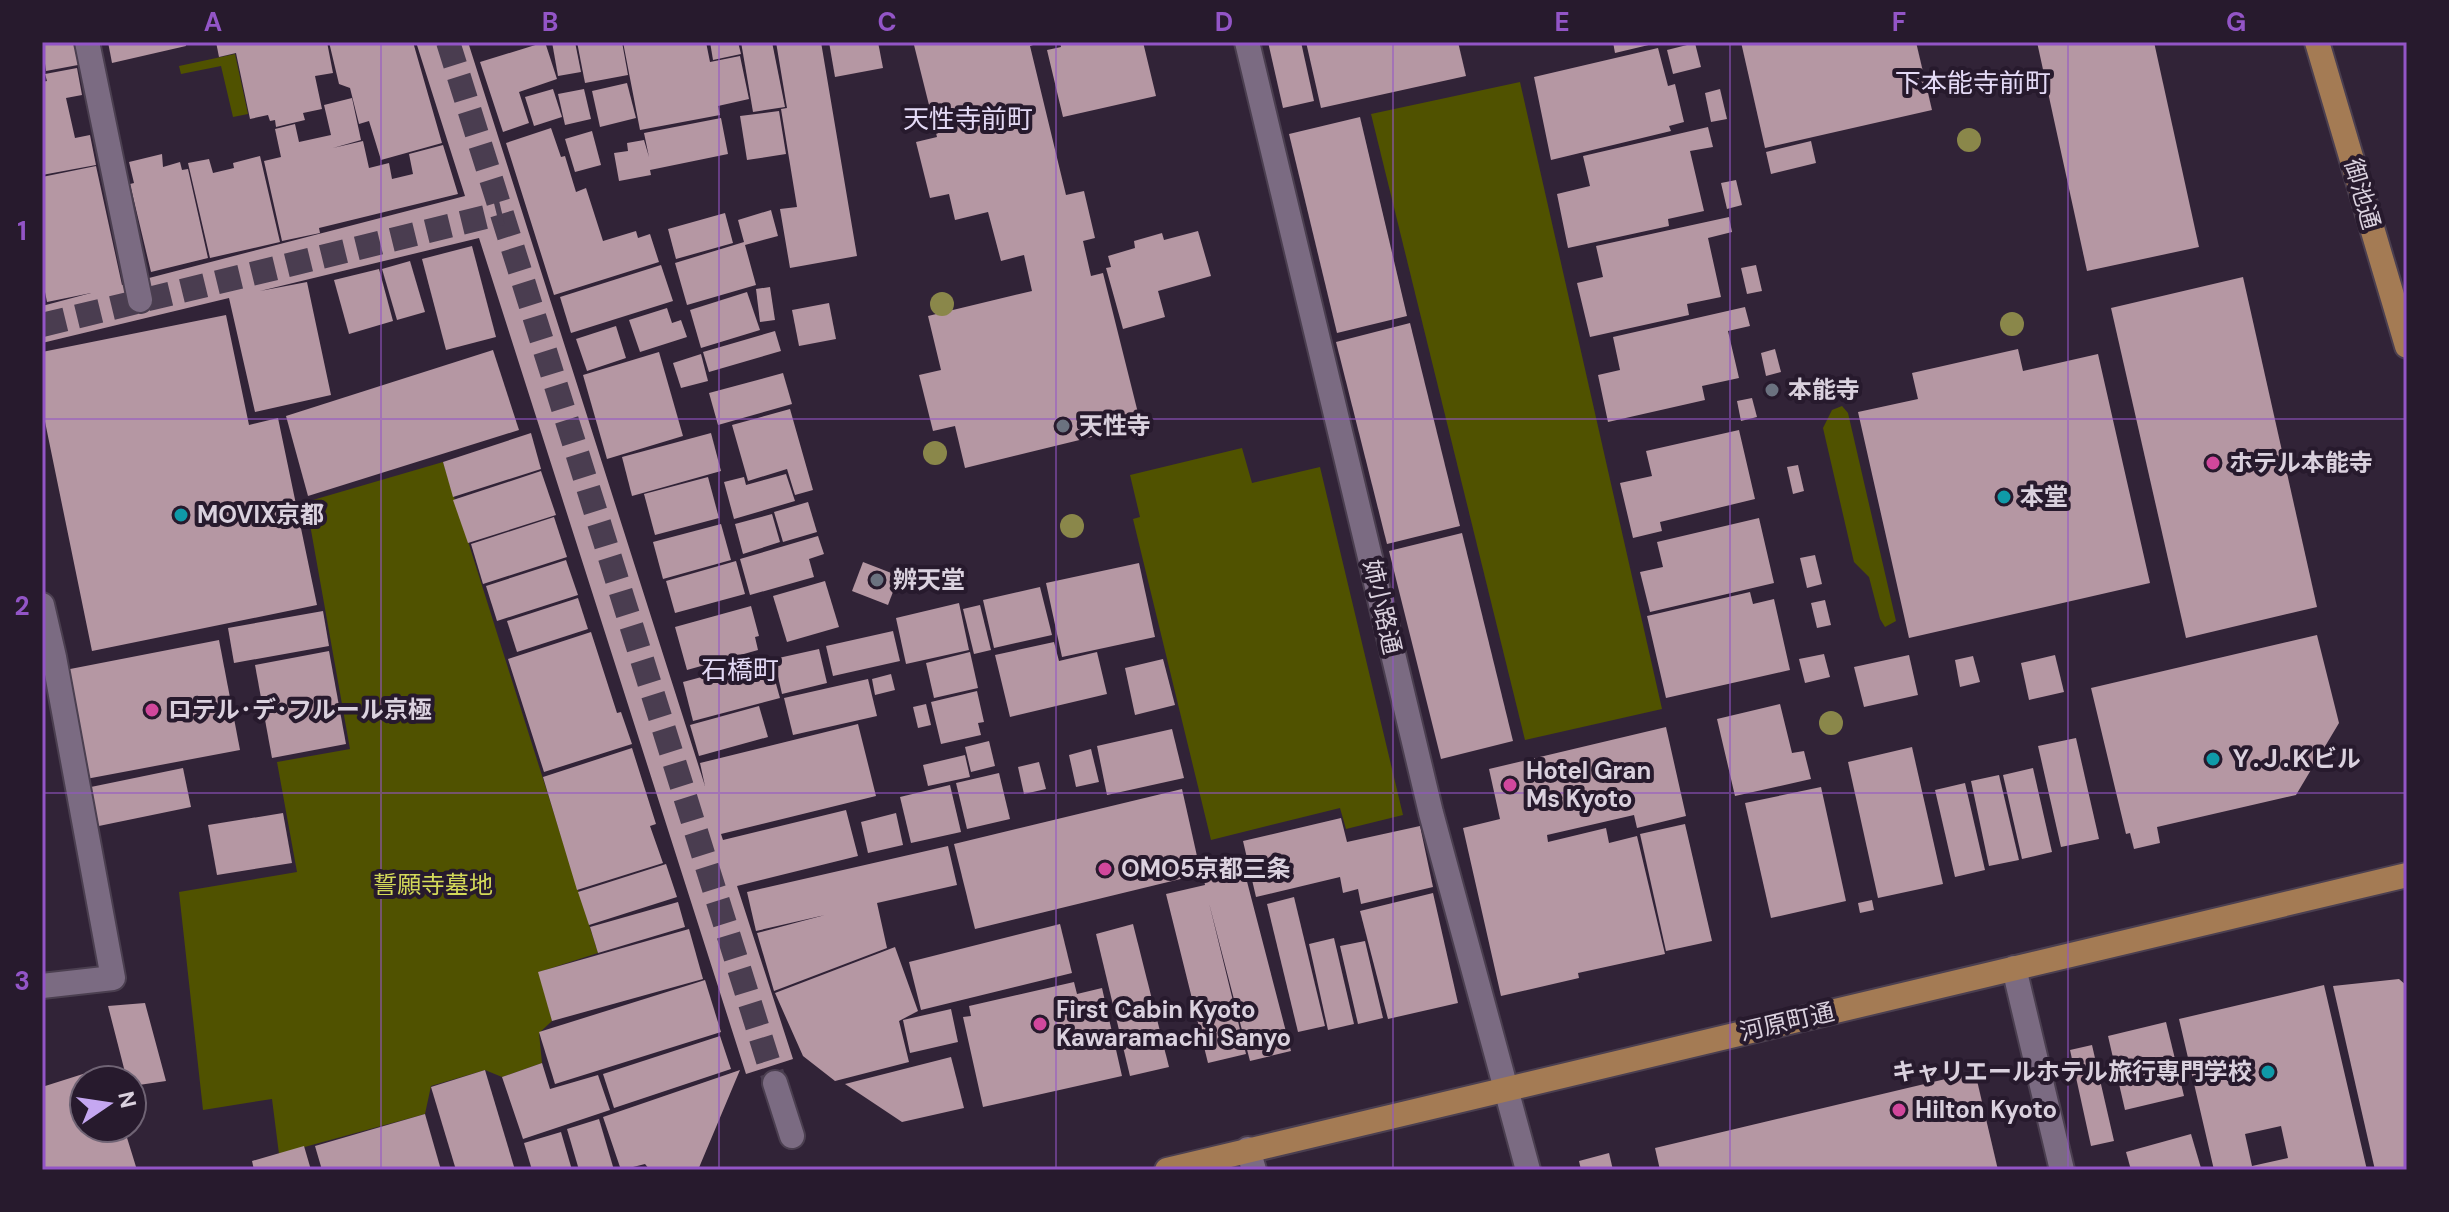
<svg xmlns="http://www.w3.org/2000/svg" width="2449" height="1212" viewBox="0 0 2449 1212" font-family="'DM Sans','Noto Sans JP',sans-serif">
  <rect width="100%" height="100%" fill="#312337"/>
  <g fill="#505200">
    <path d="M235 54 248 114 233 117 221 66 181 74 179 66Z"/>
    <path d="M1520 82 1662 709 1525 740 1371 114Z"/>
    <path d="M1842 406 1848 413 1896 621 1885 627 1880 619 1869 577 1854 562 1823 428 1832 410Z"/>
    <path d="M1242 448 1252 483 1320 467 1403 815 1346 829 1340 808 1211 840 1133 519 1140 517 1130 475Z"/>
    <path d="M443 462 598 953 539 972 552 1021 539 1033 542 1063 502 1077 485 1070 431 1086 425 1114 279 1154 272 1099 203 1110 179 892 297 872 277 762 350 749 306 502Z"/>
  </g>
  <g fill="#b597a3" fill-rule="evenodd">
    <path d="M42 42H74L78 65 46 71Z"/>
    <path d="M108 42H185L186 46 112 63Z"/>
    <path d="M216 42H327L333 73 315 76 322 109 303 113 305 120 276 127 275 120 270 121 268 115 250 119 236 53 219 57Z"/>
    <path d="M329 42H413L442 143 381 160 369 121 359 124 350 88 339 84Z"/>
    <path d="M416 42H468L705 786 700 763 858 724 876 796 721 834 723 840 846 810 858 856 737 886 793 1059 746 1074 479 238 260 291 307 282 331 395 255 412 229 298 42 343V306L91 293 47 302 42 277V177L96 166 122 285 465 196Z"/>
    <path d="M545 42 557 79 519 92 529 123 503 132 480 62Z"/>
    <path d="M552 42H575L581 72 558 76Z"/>
    <path d="M577 42H622L628 75 585 83Z"/>
    <path d="M623 42H706L710 62 740 56 749 99 718 106 720 115 640 130Z"/>
    <path d="M710 42H738L741 54 713 60Z"/>
    <path d="M741 42H772L785 107 753 112Z"/>
    <path d="M776 42H821L857 256 790 268 780 209 797 207 781 109 787 108Z"/>
    <path d="M829 42H878L883 68 835 77Z"/>
    <path d="M925 42H1042L1030 46 1066 195 1084 191 1095 238 1083 241 1091 276 1103 273 1141 425 965 468 955 426 933 431 919 375 941 370 928 316 1032 291 1024 255 1001 261 988 212 955 220 949 194 930 198 916 142 937 137 914 45Z"/>
    <path d="M1060 42H1143L1156 96 1063 117 1047 50 1061 47Z"/>
    <path d="M1268 42H1301L1314 101 1283 108Z"/>
    <path d="M1306 42H1458L1466 76 1321 108Z"/>
    <path d="M1613 42H1657V43L1615 53Z"/>
    <path d="M1741 42H1916L1932 110 1765 148Z"/>
    <path d="M2037 42H2154L2199 247 2087 271Z"/>
    <path d="M1695 43 1701 67 1673 74 1667 50Z"/>
    <path d="M1658 48 1668 86 1675 84 1684 122 1669 126 1671 131 1551 160 1534 77Z"/>
    <path d="M77 68 82 95 66 98 75 138 90 135 96 165 42 175V82L47 81 45 74Z"/>
    <path d="M627 83 636 118 600 127 592 91Z"/>
    <path d="M553 89 562 117 534 126 525 97Z"/>
    <path d="M584 89 591 119 565 125 558 94Z"/>
    <path d="M1720 89 1727 119 1711 122 1705 93Z"/>
    <path d="M352 98 361 140 333 148 363 141 369 168 389 163 392 179 413 174 409 154 443 145 458 194 319 228 320 233 282 241 264 161 281 157 275 129 295 124 299 142 331 135 324 105Z"/>
    <path d="M779 111 786 154 747 160 740 116Z"/>
    <path d="M1360 117 1407 316 1337 333 1289 134Z"/>
    <path d="M721 118 728 154 650 170 651 175 619 181 614 153 628 151 627 143 644 140 649 157 644 133Z"/>
    <path d="M1708 127 1713 147 1690 151 1704 211 1668 219 1669 226 1568 248 1557 194 1590 186 1583 156Z"/>
    <path d="M551 128 561 157 565 156 576 192 586 188 603 241 636 231 638 238 650 234 659 262 554 295 506 143Z"/>
    <path d="M592 131 601 165 575 172 565 139Z"/>
    <path d="M1811 141 1816 163 1771 174 1766 152Z"/>
    <path d="M162 154 163 167 180 162 182 170 188 169 208 258 151 272 130 184 134 183 129 162Z"/>
    <path d="M260 156 280 242 210 258 188 163 209 159 213 173 234 168 233 163Z"/>
    <path d="M1736 180 1742 205 1727 209 1721 183Z"/>
    <path d="M771 210 778 236 745 245 756 285 687 305 675 263 744 242 738 220Z"/>
    <path d="M725 213 733 243 676 259 668 229Z"/>
    <path d="M1729 217 1732 232 1708 238 1721 297 1687 304 1689 315 1590 337 1577 283 1603 277 1596 246Z"/>
    <path d="M1198 231 1211 276 1158 291 1165 317 1123 329 1106 268 1111 267 1108 256 1135 248 1134 241 1162 233 1164 240Z"/>
    <path d="M472 246 496 337 446 350 422 259Z"/>
    <path d="M410 261 425 312 397 320 382 269Z"/>
    <path d="M661 265 673 301 571 333 560 297Z"/>
    <path d="M1756 265 1762 291 1747 294 1741 268Z"/>
    <path d="M379 269 393 321 349 334 334 280Z"/>
    <path d="M2243 277 2317 607 2186 638 2111 308Z"/>
    <path d="M770 287 775 320 760 322 756 289Z"/>
    <path d="M747 292 760 330 701 348 690 310Z"/>
    <path d="M829 303 836 339 799 346 792 310Z"/>
    <path d="M1745 307 1750 326 1728 331 1739 378 1702 386 1705 400 1608 422 1598 375 1620 370 1613 337Z"/>
    <path d="M667 308 672 323 681 320 687 337 640 352 629 320Z"/>
    <path d="M226 315 249 425 278 418 317 605 92 651 42 407V352Z"/>
    <path d="M1410 323 1460 526 1387 544 1336 342Z"/>
    <path d="M616 326 626 358 587 371 576 339Z"/>
    <path d="M775 331 781 351 709 372 703 352Z"/>
    <path d="M1775 349 1781 372 1766 376 1761 353Z"/>
    <path d="M2018 349 2023 371 2098 354 2150 583 1909 638 1858 412 1918 399 1912 373Z"/>
    <path d="M493 350 519 430 308 496 286 416Z"/>
    <path d="M659 352 683 436 607 459 583 375Z"/>
    <path d="M701 354 708 381 681 388 673 363Z"/>
    <path d="M783 373 792 404 718 425 709 393Z"/>
    <path d="M1752 398 1757 417 1741 421 1737 401Z"/>
    <path d="M790 409 813 490 795 495 787 469 748 481 732 425Z"/>
    <path d="M1739 430 1755 499 1660 522 1662 531 1633 538 1620 483 1652 476 1646 451Z"/>
    <path d="M531 433 541 469 453 497 443 462Z"/>
    <path d="M711 433 721 471 632 496 622 457Z"/>
    <path d="M1798 465 1804 491 1793 494 1787 467Z"/>
    <path d="M541 471 556 515 468 543 453 500Z"/>
    <path d="M786 474 795 501 734 519 724 482 744 477 746 485Z"/>
    <path d="M708 477 719 518 655 535 644 494Z"/>
    <path d="M808 502 817 532 783 542 774 512Z"/>
    <path d="M772 514 780 542 743 554 735 524Z"/>
    <path d="M554 517 567 557 483 584 471 544Z"/>
    <path d="M1759 518 1774 583 1650 612 1640 572 1663 567 1657 542Z"/>
    <path d="M721 524 731 560 663 579 653 542Z"/>
    <path d="M1462 533 1513 741 1441 759 1389 551Z"/>
    <path d="M818 536 824 554 809 559 814 577 750 595 740 559Z"/>
    <path d="M1815 555 1822 584 1807 588 1800 558Z"/>
    <path d="M566 560 578 595 497 621 486 586Z"/>
    <path d="M736 561 745 594 675 613 666 581Z"/>
    <path d="M863 562 899 576 888 605 852 591Z"/>
    <path d="M1139 563 1155 637 1062 657 1046 583Z"/>
    <path d="M825 581 839 627 787 642 773 596Z"/>
    <path d="M1040 587 1052 635 994 648 983 600Z"/>
    <path d="M1750 592 1753 604 1774 599 1790 670 1666 698 1647 616Z"/>
    <path d="M578 598 588 629 517 652 507 621Z"/>
    <path d="M1825 600 1831 625 1817 628 1811 603Z"/>
    <path d="M959 603 969 650 906 664 896 618Z"/>
    <path d="M980 605 991 650 974 654 963 609Z"/>
    <path d="M751 606 759 636 755 637 758 650 687 670 675 627Z"/>
    <path d="M323 611 329 646 234 663 228 628Z"/>
    <path d="M893 631 900 661 833 676 826 646Z"/>
    <path d="M591 632 617 713 621 712 632 744 544 772 508 659Z"/>
    <path d="M2317 635 2339 723 2296 795 2157 827 2160 843 2134 849 2130 833 2126 834 2091 688Z"/>
    <path d="M219 640 240 750 86 779 65 670Z"/>
    <path d="M1054 642 1059 661 1097 652 1107 694 1010 717 995 655Z"/>
    <path d="M819 649 827 683 782 694 774 659Z"/>
    <path d="M329 651 346 744 272 758 255 665Z"/>
    <path d="M970 652 978 688 934 698 926 663Z"/>
    <path d="M1824 654 1830 677 1805 683 1799 659Z"/>
    <path d="M1909 655 1918 695 1864 707 1854 667Z"/>
    <path d="M2055 655 2064 692 2029 700 2021 663Z"/>
    <path d="M1973 656 1980 682 1960 687 1955 660Z"/>
    <path d="M769 659 780 698 693 721 683 682Z"/>
    <path d="M1163 659 1175 705 1135 715 1125 668Z"/>
    <path d="M891 674 895 690 875 695 872 679Z"/>
    <path d="M868 679 877 716 793 735 784 698Z"/>
    <path d="M977 691 984 722 978 723 981 735 941 744 931 702Z"/>
    <path d="M926 704 931 725 918 728 913 707Z"/>
    <path d="M1780 704 1792 753 1804 751 1811 779 1735 796 1717 719Z"/>
    <path d="M759 706 768 737 699 756 690 725Z"/>
    <path d="M1666 727 1686 816 1637 828 1634 815 1547 835 1548 842 1606 828 1609 843 1637 836 1665 954 1578 973 1579 978 1501 996 1463 828 1500 819 1489 769Z"/>
    <path d="M1172 729 1184 778 1107 795 1097 746Z"/>
    <path d="M2076 738 2099 839 2061 847 2038 746Z"/>
    <path d="M989 741 995 766 971 772 965 747Z"/>
    <path d="M1912 747 1943 884 1878 898 1848 762Z"/>
    <path d="M632 748 656 824 650 826 663 863 577 890 543 777Z"/>
    <path d="M1091 749 1099 782 1076 787 1069 755Z"/>
    <path d="M965 755 970 777 928 786 923 765Z"/>
    <path d="M1039 762 1046 789 1024 794 1018 767Z"/>
    <path d="M183 768 191 807 94 827 86 788Z"/>
    <path d="M2033 768 2052 852 2022 859 2003 775Z"/>
    <path d="M999 773 1010 819 967 829 956 783Z"/>
    <path d="M1999 775 2019 860 1989 866 1971 781Z"/>
    <path d="M1965 783 1985 870 1955 877 1935 790Z"/>
    <path d="M950 785 961 832 911 843 900 797Z"/>
    <path d="M1821 787 1846 901 1771 918 1745 803Z"/>
    <path d="M1182 789 1201 874 975 929 954 844Z"/>
    <path d="M283 813 292 863 217 875 208 825Z"/>
    <path d="M896 813 903 845 868 853 861 822Z"/>
    <path d="M1341 818 1347 842 1420 826 1433 887 1361 904 1358 889 1343 893 1340 877 1256 897 1243 841Z"/>
    <path d="M1685 824 1712 941 1666 951 1640 834Z"/>
    <path d="M948 846 957 885 877 903 887 948 774 991 757 933 825 915 756 931 747 892Z"/>
    <path d="M666 864 677 897 589 925 578 892Z"/>
    <path d="M1244 870 1291 1051 1250 1061 1209 903 1246 1054 1208 1063 1166 894 1205 885 1204 880Z"/>
    <path d="M1433 893 1458 1003 1388 1019 1360 911Z"/>
    <path d="M1294 897 1325 1026 1298 1032 1267 904Z"/>
    <path d="M1872 900 1874 910 1860 913 1858 903Z"/>
    <path d="M678 902 685 927 598 953 590 927Z"/>
    <path d="M1060 924 1072 973 921 1010 909 962Z"/>
    <path d="M1133 924 1169 1067 1130 1076 1096 934Z"/>
    <path d="M689 929 703 979 552 1021 538 972Z"/>
    <path d="M1334 938 1354 1024 1328 1030 1309 944Z"/>
    <path d="M1365 941 1383 1018 1358 1024 1340 946Z"/>
    <path d="M895 947 918 1011 899 1021 909 1062 835 1081 803 1056 775 993Z"/>
    <path d="M2399 979 2407 986V1170H2375L2333 986Z"/>
    <path d="M705 980 721 1032 555 1084 539 1032Z"/>
    <path d="M1074 982 1077 994 1102 988 1122 1076 983 1107 963 1017 971 1016 969 1006Z"/>
    <path d="M2324 985 2367 1170H2214L2179 1019ZM2281 1126 2288 1158 2252 1166 2245 1134Z"/>
    <path d="M145 1003 166 1081 132 1086V1080H127L108 1006Z"/>
    <path d="M951 1009 958 1042 910 1053 903 1020Z"/>
    <path d="M2166 1022 2184 1096 2125 1110 2108 1036Z"/>
    <path d="M720 1036 731 1069 614 1108 603 1074Z"/>
    <path d="M2092 1045 2114 1141 2091 1146 2070 1050Z"/>
    <path d="M951 1057 964 1108 902 1122 845 1084Z"/>
    <path d="M542 1063 550 1089 598 1075 610 1110 523 1139 502 1077Z"/>
    <path d="M105 1067 109 1080H84V1128H124L137 1170H42V1087Z"/>
    <path d="M485 1070 515 1170H456L431 1087Z"/>
    <path d="M740 1070 698 1170H650L645 1164 621 1170 603 1117Z"/>
    <path d="M1975 1072 1998 1170H1660L1655 1148Z"/>
    <path d="M425 1114 441 1170H322L315 1146Z"/>
    <path d="M599 1119 614 1170H579L567 1129Z"/>
    <path d="M561 1132 572 1170H532L524 1143Z"/>
    <path d="M2191 1134 2201 1168 2192 1170H2131L2126 1152Z"/>
    <path d="M304 1146 311 1170H254L252 1161Z"/>
    <path d="M1609 1153 1613 1170H1581L1579 1161Z"/>
  </g>
  <g fill="none" stroke-linecap="round" stroke-linejoin="round">
    <g stroke="#4a3d50" stroke-width="24" stroke-dasharray="24 12" stroke-linecap="butt">
      <path d="M448 42 775 1083"/>
      <path d="M42 325 502 213"/>
    </g>
    <defs>
      <g id="street">
        <path d="M87 42 140 300"/>
        <path d="M1247 42 1431 813 1528 1170"/>
        <path d="M42 605 54 657 113 978 42 986"/>
        <path d="M2014 968 2062 1170"/>
        <path d="M775 1083 792 1136"/>
        <path d="M1248 1149 1254 1170"/>
      </g>
      <g id="primary">
        <path d="M2317 42 2407 346"/>
        <path d="M1167 1170 2407 875"/>
      </g>
    </defs>
    <use href="#street" stroke="#4b3f50" stroke-width="28"/>
    <use href="#primary" stroke="#4b3f50" stroke-width="28"/>
    <use href="#street" stroke="#7b6b82" stroke-width="24"/>
    <use href="#primary" stroke="#a47b54" stroke-width="24"/>
  </g>
  <g fill="#8a874a">
    <circle cx="1969" cy="140" r="12"/>
    <circle cx="942" cy="304" r="12"/>
    <circle cx="2012" cy="324" r="12"/>
    <circle cx="935" cy="453" r="12"/>
    <circle cx="1072" cy="526" r="12"/>
    <circle cx="1831" cy="723" r="12"/>
  </g>
  <path fill="none" stroke="#9355c7" stroke-width="2" stroke-opacity="0.55" d="M381 42V1170M719 42V1170M1056 42V1170M1393 42V1170M1730 42V1170M2068 42V1170M42 419H2407M42 793H2407"/>
  <g fill="#6b7280" stroke="#271a2d" stroke-width="3">
    <circle cx="1772" cy="390" r="8"/>
    <circle cx="1063" cy="426" r="8"/>
    <circle cx="877" cy="580" r="8"/>
  </g>
  <g fill="#d1479c" stroke="#271a2d" stroke-width="3">
    <circle cx="2213" cy="463" r="8"/>
    <circle cx="152" cy="710" r="8"/>
    <circle cx="1510" cy="785" r="8"/>
    <circle cx="1105" cy="869" r="8"/>
    <circle cx="1040" cy="1024" r="8"/>
    <circle cx="1899" cy="1110" r="8"/>
  </g>
  <g fill="#0f9aa8" stroke="#271a2d" stroke-width="3">
    <circle cx="2004" cy="497" r="8"/>
    <circle cx="181" cy="515" r="8"/>
    <circle cx="2213" cy="759" r="8"/>
    <circle cx="2268" cy="1072" r="8"/>
  </g>
  <g text-anchor="middle" stroke-width="8" stroke-linejoin="round" paint-order="stroke">
    <g font-size="24" fill="#dad1de" stroke="#271a2d">
      <text transform="translate(2362 194) rotate(74)" y="8">御池通</text>
      <text transform="translate(1382 607) rotate(77)" y="8">姉小路通</text>
      <text transform="translate(1787 1022) rotate(-13)" y="8">河原町通</text>
    </g>
    <g font-size="24" font-weight="bold" fill="#dad1de" stroke="#271a2d" text-anchor="start">
      <text x="1788" y="398">本能寺</text>
      <text x="1079" y="434">天性寺</text>
      <text x="2229" y="471">ホテル本能寺</text>
      <text x="2020" y="505">本堂</text>
      <text x="197" y="523">MOVIX京都</text>
      <text x="893" y="588">辨天堂</text>
      <text x="168" y="718">ロテル･デ･フルール京極</text>
      <text x="2229" y="767">Ｙ.Ｊ.Ｋビル</text>
      <text x="1526" y="779">Hotel Gran<tspan x="1526" dy="28">Ms Kyoto</tspan></text>
      <text x="1121" y="877">OMO5京都三条</text>
      <text x="1056" y="1018">First Cabin Kyoto<tspan x="1056" dy="28">Kawaramachi Sanyo</tspan></text>
      <text x="2252" y="1080" text-anchor="end">キャリエールホテル旅行専門学校</text>
      <text x="1915" y="1118">Hilton Kyoto</text>
    </g>
    <g font-size="24" fill="#d3d959" stroke="#271a2d">
      <text x="433" y="893">誓願寺墓地</text>
    </g>
    <g font-size="26" fill="#e4daf6" stroke="#271a2d">
      <text x="1973" y="92">下本能寺前町</text>
      <text x="968" y="128">天性寺前町</text>
      <text x="740" y="679">石橋町</text>
    </g>
  </g>
  <rect width="2449" height="1212" fill="none" stroke="#271a2d" stroke-width="88"/>
  <g transform="translate(108 1104) rotate(77)"><circle r="38" fill="#271a2d" stroke="#6f6374" stroke-width="2"/>
  <path d="M0-6L14 30L0 20L-14 30Z" fill="#c5a7f1"/>
  <text y="-12" font-size="22" font-weight="bold" text-anchor="middle" fill="#dad1de">N</text>
  </g>
  <rect x="44" y="44" width="2361" height="1124" fill="none" stroke="#9355c7" stroke-width="3"/>
  <g font-size="26" text-anchor="middle" font-weight="bold" fill="#9355c7">
    <text x="213" y="31">A</text>
    <text x="550" y="31">B</text>
    <text x="887" y="31">C</text>
    <text x="1224" y="31">D</text>
    <text x="1562" y="31">E</text>
    <text x="1899" y="31">F</text>
    <text x="2236" y="31">G</text>
    <text x="22" y="240">1</text>
    <text x="22" y="615">2</text>
    <text x="22" y="990">3</text>
  </g>
</svg>
